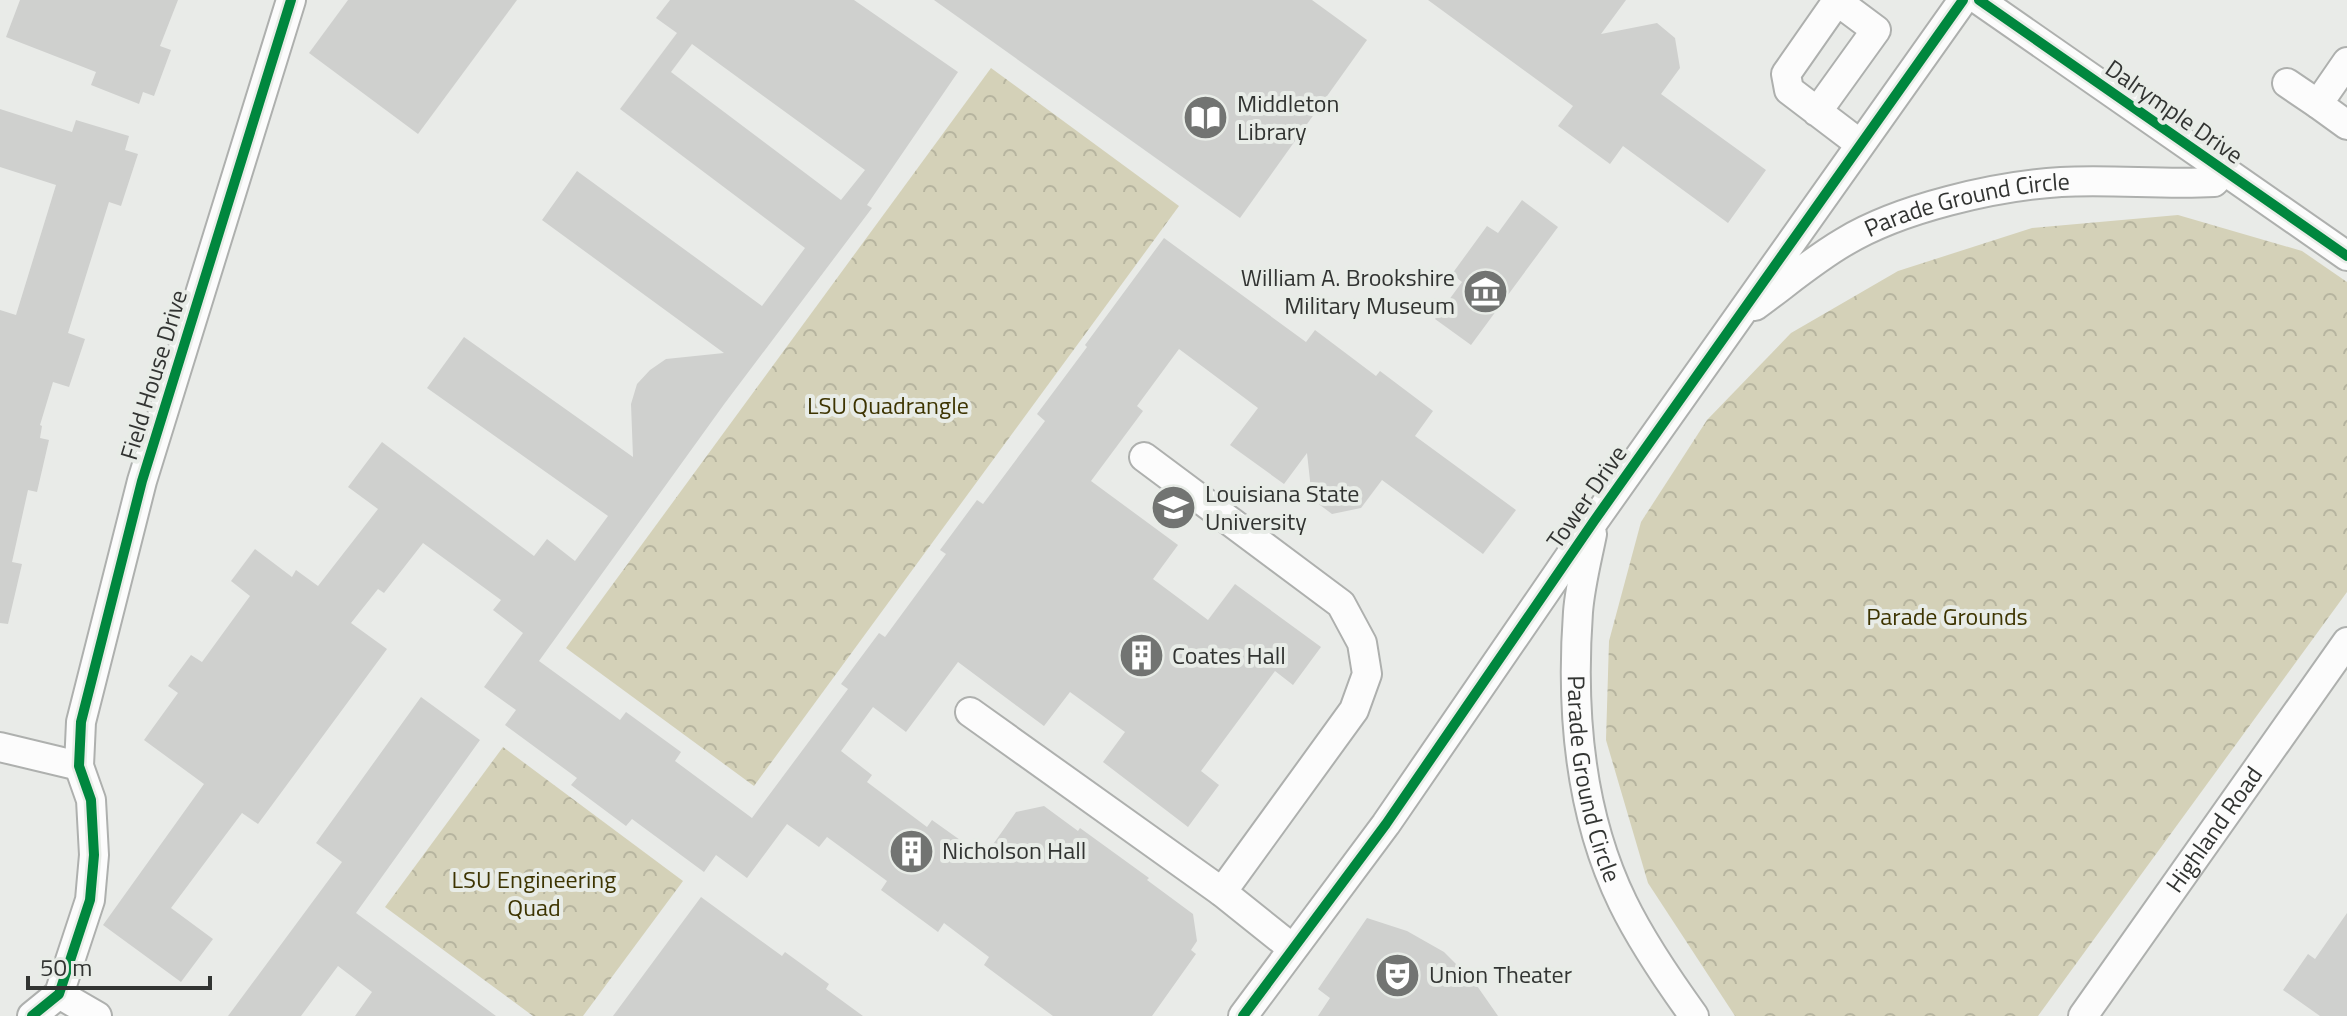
<svg xmlns="http://www.w3.org/2000/svg" width="2347" height="1016" viewBox="0 0 2347 1016" font-family="'Titillium Web',sans-serif">
  <defs>
    <pattern id="park-crowns" width="20" height="18" patternUnits="userSpaceOnUse" patternTransform="scale(2)"><rect width="20" height="18" fill="#d4d1b8"/><path d="M2 6a3 3 0 1 1 6 0M12 15a3 3 0 1 1 6 0" fill="none" stroke="#b6b49f"/></pattern>
  </defs>
  <rect width="100%" height="100%" fill="#e9ebe8"/>
  <g fill="url(#park-crowns)">
    <path d="M991 68 1179 206 754 786 566 648Z"/>
    <path d="M2178 215 2302 251 2347 282V592L2038 1016H1735L1648 883 1606 740 1609 641 1641 522 1707 420 1791 333 1898 271 2032 228Z"/>
    <path d="M503 747 683 881 583 1016H533L385 907Z"/>
  </g>
  <g fill="#cfd0ce" fill-rule="evenodd">
    <path d="M20 0H178L160 46 171 50 154 96 143 92 139 104 91 85 96 72 6 37Z"/>
    <path d="M348 0H517L418 134 309 53Z"/>
    <path d="M670 0H854L958 72 867 205 872 208 725 403 539 661 620 720 626 712 681 752 675 761 752 818 848 689 841 684 879 633 885 637 946 554 940 550 977 500 983 504 1045 421 1037 414 1087 347 1085 345 1164 238 1306 342 1315 330 1376 376 1380 371 1433 411 1415 436 1516 510 1483 554 1382 480 1361 508 1332 514 1312 499 1307 453 1284 484 1230 445 1258 408 1179 349 1137 406 1143 411 1091 481 1178 545 1153 579 1208 620 1235 584 1321 647 1293 685 1275 671 1201 771 1219 785 1188 827 1103 762 1125 732 1070 692 1044 726 958 662 906 732 873 707 841 751 872 775 867 782 927 827 932 820 984 857 1016 812 1044 806 1078 831 1080 828 1149 878 1147 880 1193 914 1197 941 1191 950 1196 954 1152 1016H1053L984 965 989 957 944 923 938 932 881 890 887 881 827 837 819 847 787 824 747 878 716 855 704 872 632 819 626 826 571 785 577 778 505 725 516 710 484 687 523 633 493 610 501 600 423 543 384 593 378 589 351 623 387 649 258 824 242 813 171 908 213 939 181 982 103 925 204 784 144 740 178 693 168 686 191 655 202 662 250 596 231 581 255 549 292 577 296 570 318 586 378 509 348 487 382 442 534 556 547 539 575 561 608 516 427 388 464 337 633 457 631 404 637 384 650 370 666 359 724 353 542 220 577 171 762 306 805 248 620 109 677 33 656 18ZM692 44 865 170 841 200 671 72Z"/>
    <path d="M934 0H1312L1367 40 1240 218Z"/>
    <path d="M1428 0H1626L1601 34 1657 23 1675 38 1680 68 1661 94 1766 170 1728 223 1623 146 1610 164 1558 126 1573 106Z"/>
    <path d="M0 109 72 132 76 120 129 136 125 150 138 154 121 206 109 202 68 333 85 339 69 387 53 382 40 425 42 426 40 438 49 440 37 492 28 490 12 562 22 564 8 624 0 623V310L16 315 56 185 0 167Z"/>
    <path d="M1522 200 1558 227 1471 345 1435 319 1462 282 1452 274 1487 226 1498 233Z"/>
    <path d="M421 697 480 740 356 913 496 1016H355L372 992 338 966 301 1016H228L342 862 316 843Z"/>
    <path d="M701 897 782 956 785 952 829 984 826 989 863 1016H613Z"/>
    <path d="M2347 913V1016H2320L2283 990 2308 954 2315 959Z"/>
    <path d="M1367 918 1407 931 1444 952 1475 983 1498 1016H1318L1330 998 1318 989Z"/>
  </g>
  <g fill="none" stroke-linecap="round" stroke-linejoin="round">
    <defs>
      <g id="minor">
        <path d="M1979 0 2347 256"/>
        <path d="M2347 62 2318 104 2347 125"/>
        <path d="M2287 83 2318 104"/>
        <path d="M1817 112 1876 30 1837 1 1786 74 1789 90 1860 144"/>
        <path id="s1" d="M1755 306C1784 285 1813 260 1844 242 1900 208 1996 186 2061 182 2112 179 2163 185 2214 182L2224 171"/>
        <path d="M1144 457 1341 604 1362 643 1367 674 1354 710 1222 892"/>
        <path id="s2" d="M1592 534C1587 559 1580 586 1578 612 1571 709 1579 813 1623 903 1642 942 1668 980 1694 1016"/>
        <path d="M970 712 1222 892 1292 948"/>
        <path d="M0 747 79 766"/>
        <path d="M59 994 97 1016"/>
        <path d="M32 1016 59 994 90 900 94 855 91 800 79 766 81 722 142 481 291 0"/>
        <path d="M1243 1016 1386 824 1594 521 1963 0"/>
        <path id="s3" d="M2083 1016 2347 642"/>
      </g>
    </defs>
    <use href="#minor" stroke="#aeb0ae" stroke-width="32"/>
    <use href="#minor" stroke="#fcfcfc" stroke-width="28"/>
    <defs>
      <g id="cycleway">
        <path d="M1979 0 2347 256"/>
        <path d="M32 1016 59 994 90 900 94 855 91 800 79 766 81 722 142 481 291 0"/>
        <path d="M1243 1016 1386 824 1594 521 1963 0"/>
      </g>
    </defs>
    <use href="#cycleway" stroke="#e8ece7" stroke-width="15"/>
    <use href="#cycleway" stroke="#00873e" stroke-width="10"/>
  </g>
  <defs>
    <symbol id="library-disc" viewBox="-11 -11 22 22"><circle r="9.5" fill="#727472" stroke="#e8ece7"/><path d="M-6-4Q-3-5.5-.7-3.5V5Q-3 3-6 4ZM6-4Q3-5.5 .7-3.5V5Q3 3 6 4Z" fill="#fff"/></symbol>
    <symbol id="museum-disc" viewBox="-11 -11 22 22"><circle r="9.5" fill="#727472" stroke="#e8ece7"/><path d="M0-6L6-3V-2H-6V-3ZM-5-1h2V3h-2ZM-1-1h2V3h-2ZM3-1h2V3H3ZM-6 4H6V6H-6Z" fill="#fff"/></symbol>
    <symbol id="university-disc" viewBox="-11 -11 22 22"><circle r="9.5" fill="#727472" stroke="#e8ece7"/><path d="M0-5L7-2L0 1L-7-2ZM-4 1L0 2.5L4 1V4Q0 6-4 4Z" fill="#fff"/></symbol>
    <symbol id="building-disc" viewBox="-11 -11 22 22"><circle r="9.5" fill="#727472" stroke="#e8ece7"/><path d="M-4-6H4V6H1V3H-1V6H-4ZM-2.5-4.3h1.7v1.8h-1.7ZM.8-4.3h1.7v1.8H.8ZM-2.5-1h1.7V.8h-1.7ZM.8-1h1.7V.8H.8Z" fill="#fff"/></symbol>
    <symbol id="theatre-disc" viewBox="-11 -11 22 22"><circle r="9.5" fill="#727472" stroke="#e8ece7"/><path d="M-5-5.5Q0-4 5-5.5V0Q5 5 0 6Q-5 5-5 0ZM-3.3-2.5H-1v1.5H-3.3ZM1-2.5H3.3v1.5H1ZM-2.8 1Q0 5.5 2.8 1Z" fill="#fff"/></symbol>
  </defs>
  <g fill-rule="evenodd">
    <use href="#library-disc" x="1180" y="92" width="51" height="51"/>
    <use href="#museum-disc" x="1460" y="266" width="51" height="51"/>
    <use href="#university-disc" x="1148" y="482" width="51" height="51"/>
    <use href="#building-disc" x="1116" y="630" width="51" height="51"/>
    <use href="#building-disc" x="886" y="826" width="51" height="51"/>
    <use href="#theatre-disc" x="1372" y="950" width="51" height="51"/>
  </g>
  <g text-anchor="middle" stroke-width="8" stroke-linejoin="round" paint-order="stroke">
    <g font-size="24" fill="#323432" stroke="#e8ece7" text-anchor="start">
      <text x="1237" y="112">Middleton<tspan x="1237" dy="28">Library</tspan></text>
      <text x="1455" y="286" text-anchor="end">William A. Brookshire<tspan x="1455" dy="28">Military Museum</tspan></text>
      <text x="1205" y="502">Louisiana State<tspan x="1205" dy="28">University</tspan></text>
      <text x="1172" y="664">Coates Hall</text>
      <text x="942" y="859">Nicholson Hall</text>
      <text x="1429" y="983">Union Theater</text>
    </g>
    <g font-size="24" fill="#323432" stroke="#e8ece7">
      <text transform="translate(2174 112) rotate(35)" y="8">Dalrymple Drive</text>
      <text dy="8" stroke="none"><textPath href="#s1" startOffset="240">Parade Ground Circle</textPath></text>
      <text transform="translate(154 375) rotate(-73)" y="8">Field House Drive</text>
      <text transform="translate(1587 497) rotate(-55)" y="8">Tower Drive</text>
      <text dy="8" stroke="none"><textPath href="#s2" startOffset="248">Parade Ground Circle</textPath></text>
      <text dy="8" stroke="none"><textPath href="#s3" startOffset="228">Highland Road</textPath></text>
    </g>
    <g font-size="24" fill="#3d3401" stroke="#e8ece7">
      <text x="888" y="414">LSU Quadrangle</text>
      <text x="1947" y="625">Parade Grounds</text>
      <text x="534" y="888">LSU Engineering<tspan x="534" dy="28">Quad</tspan></text>
    </g>
  </g>
  <path d="M28 976v12h182v-12" fill="none" stroke="#323432" stroke-width="4"/>
  <text x="40" y="976" font-size="24" fill="#323432" stroke="#e8ece7" stroke-width="6" paint-order="stroke">50 m</text>
</svg>
